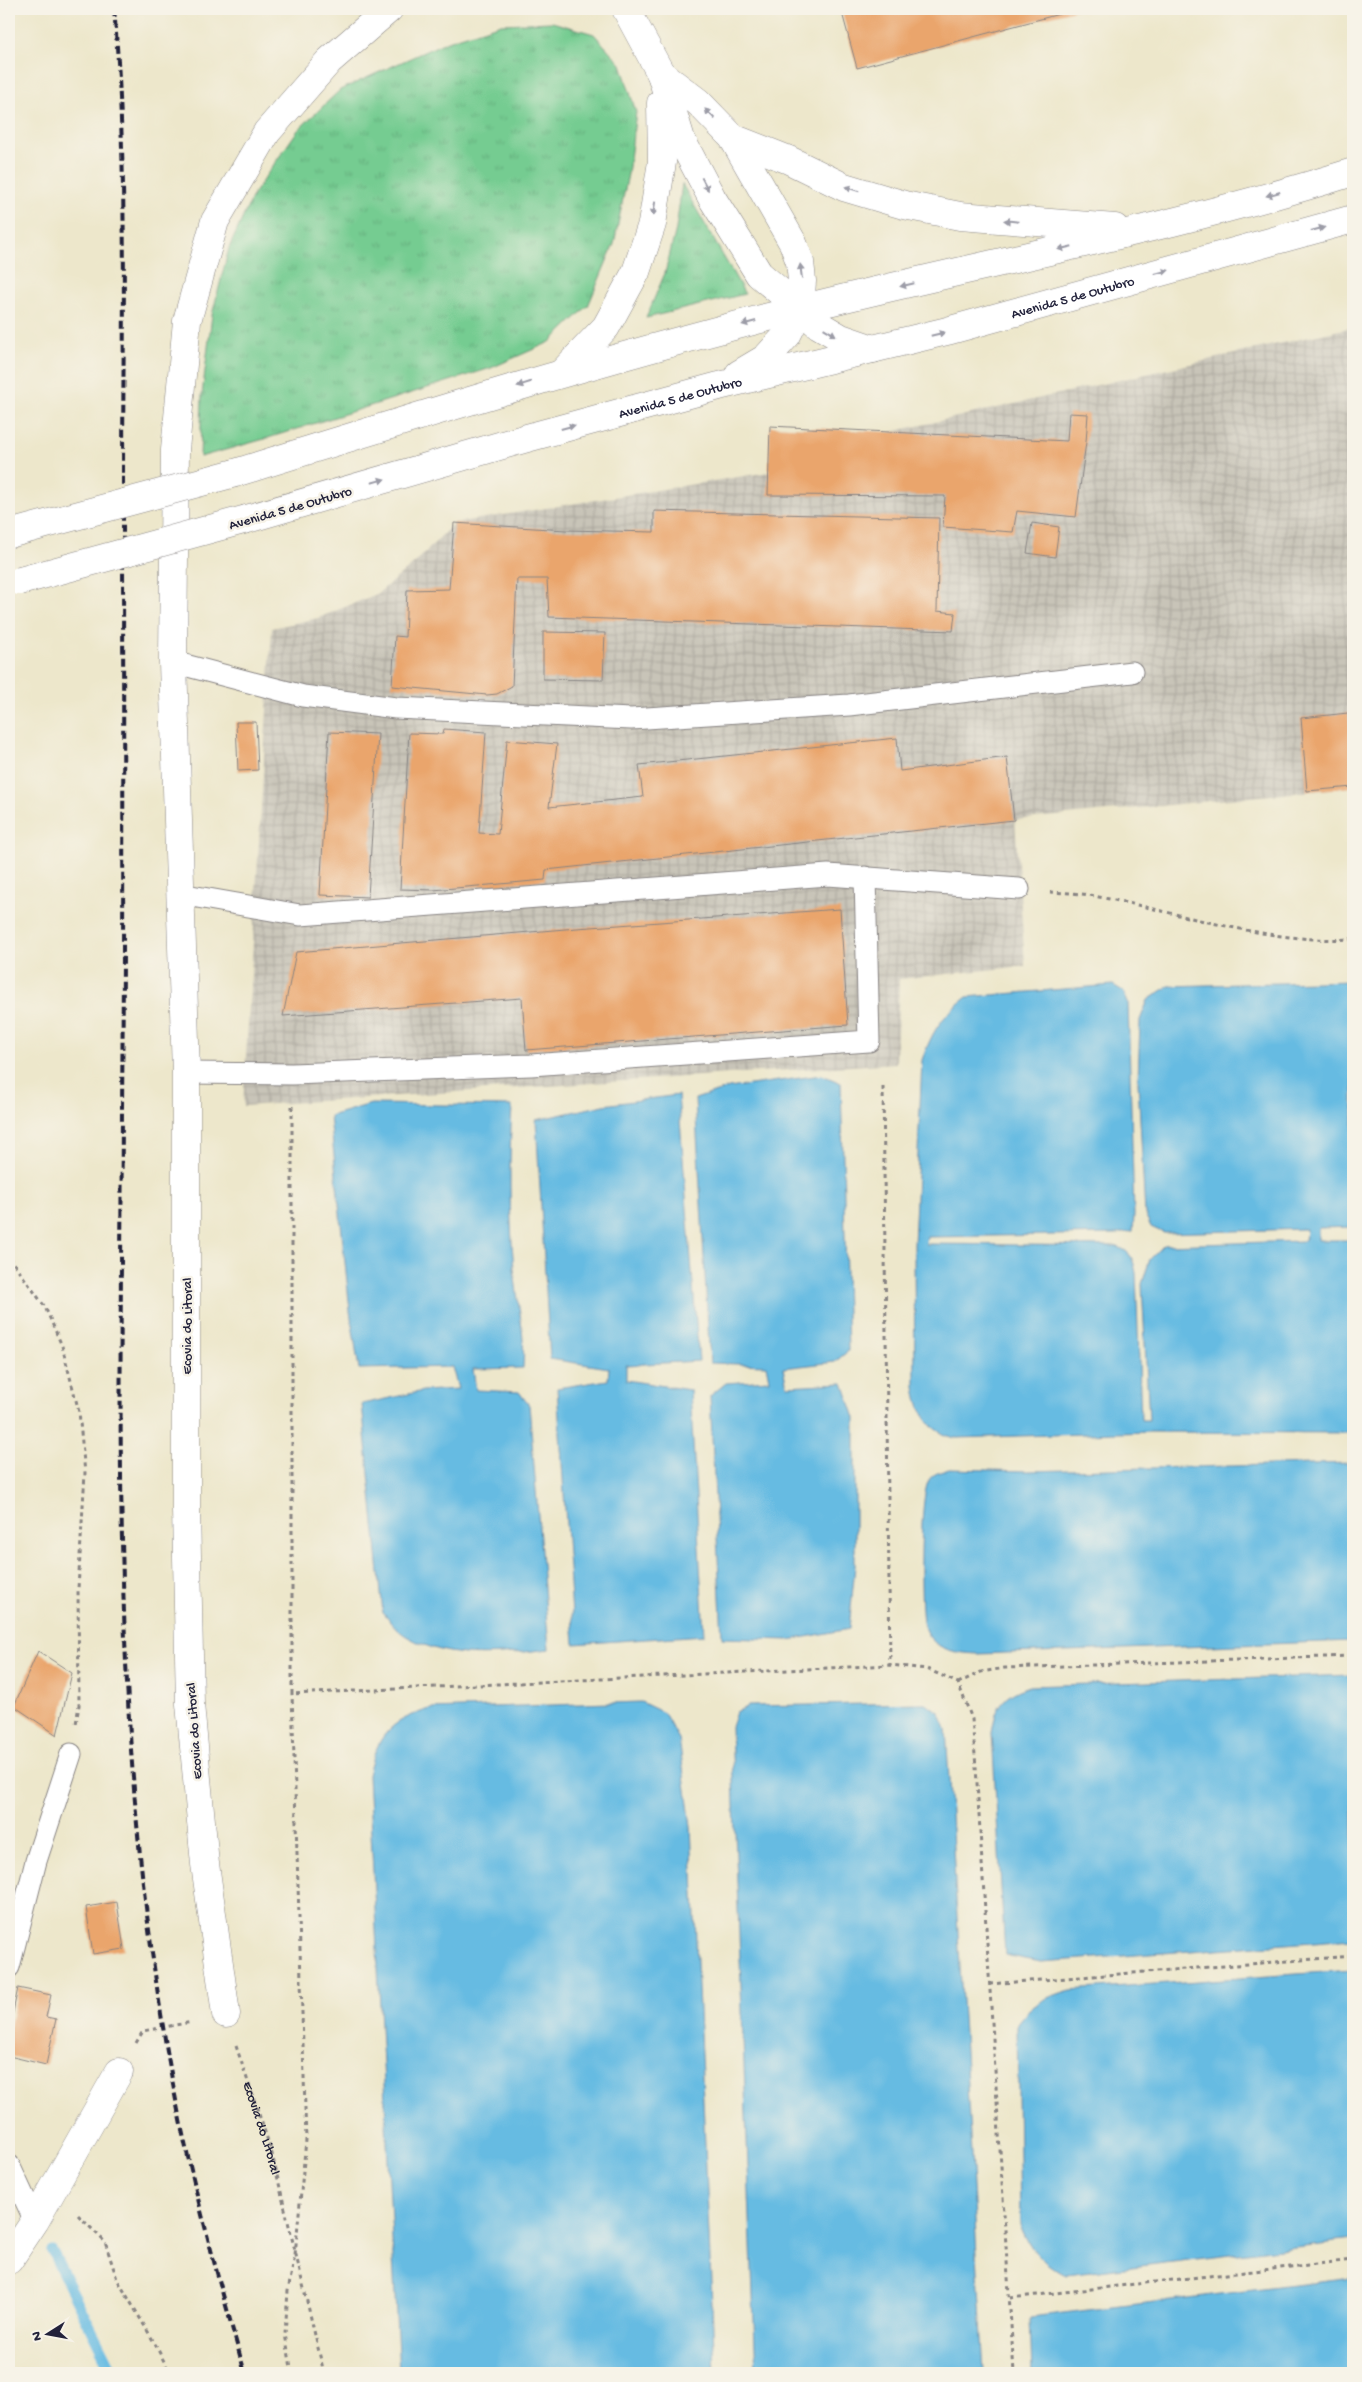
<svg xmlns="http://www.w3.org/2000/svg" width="1362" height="2382" viewBox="0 0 1362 2382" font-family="'Gochi Hand',sans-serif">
  <defs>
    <pattern id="industrial-grid" width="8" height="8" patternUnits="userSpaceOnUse" patternTransform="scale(1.25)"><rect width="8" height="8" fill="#c8c4b8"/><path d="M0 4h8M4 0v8" fill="none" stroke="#aca89f"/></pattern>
    <pattern id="grass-tufts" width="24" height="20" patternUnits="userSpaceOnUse" patternTransform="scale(1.25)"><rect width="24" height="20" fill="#75cc91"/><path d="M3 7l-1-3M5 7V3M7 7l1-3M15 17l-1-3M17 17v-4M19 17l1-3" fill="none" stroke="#65af7e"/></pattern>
  </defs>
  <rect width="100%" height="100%" fill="#f7f3e8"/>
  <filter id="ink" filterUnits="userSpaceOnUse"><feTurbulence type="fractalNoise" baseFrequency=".02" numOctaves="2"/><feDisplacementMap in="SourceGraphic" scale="10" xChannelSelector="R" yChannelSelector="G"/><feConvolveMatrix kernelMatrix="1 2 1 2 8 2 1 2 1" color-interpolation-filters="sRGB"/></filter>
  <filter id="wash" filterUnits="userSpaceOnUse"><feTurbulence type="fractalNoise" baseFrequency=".0096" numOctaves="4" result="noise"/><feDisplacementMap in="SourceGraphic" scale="20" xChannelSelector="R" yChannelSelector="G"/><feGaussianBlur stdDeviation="1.12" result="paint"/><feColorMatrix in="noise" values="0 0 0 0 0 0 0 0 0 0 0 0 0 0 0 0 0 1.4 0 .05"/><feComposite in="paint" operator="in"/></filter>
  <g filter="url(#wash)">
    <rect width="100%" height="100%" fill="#ede7cb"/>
    <path fill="url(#industrial-grid)" d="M1353 327V787L1015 820 1025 966 899 979 896 1063 243 1106 272 628 318 618 377 594 415 563 454 523 769 472 770 426 891 432Z"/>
    <g fill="url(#grass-tufts)" stroke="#4c7766">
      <path d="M552 22 594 34 621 64 636 112 628 174 614 244 588 306 550 342 491 368 268 438 200 457 202 395 212 315 229 248 254 193 298 130 340 90 448 41 501 24Z"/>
      <path d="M682 184 745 294 646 318 665 273 676 229Z"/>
    </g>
    <g fill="#66bbe2" stroke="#446e8e">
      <path d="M1353 981V1227L1318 1228V1240H1353V1433L1150 1432 956 1438C929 1433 918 1411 915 1386L914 1245 922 1060C933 1030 941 1017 967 997L1113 985 1123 991 1128 1003 1134 1215 1133 1231 1118 1234 927 1237 926 1244 1114 1246C1130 1250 1133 1258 1136 1273L1141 1420H1149L1142 1284 1150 1259 1164 1245 1305 1241 1306 1229 1164 1233 1151 1227 1145 1214 1138 1082 1140 1020 1148 1000 1169 986Z"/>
      <path d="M822 1075 841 1083 848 1351 835 1362 783 1368 787 1386 843 1383 855 1418V1566L849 1629 789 1640 722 1638 710 1396 726 1383 769 1380 766 1365 710 1363 695 1099 729 1088Z"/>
      <path d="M678 1095 699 1361 626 1365V1380L690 1390 704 1635 574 1644 557 1388 608 1380 609 1368 550 1359 536 1120 604 1105Z"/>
      <path d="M371 1104 512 1106C509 1160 509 1214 514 1269 517 1302 526 1335 523 1368L473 1369 476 1390 519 1392 529 1405 549 1649C501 1655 451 1662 408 1637 398 1632 390 1620 383 1613L362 1404 423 1391 458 1389 452 1367 359 1369 350 1311 330 1116Z"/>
      <path d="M1353 1463V1641L978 1654C961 1653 943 1652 931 1639 927 1635 924 1628 923 1622 920 1601 919 1496 929 1480 933 1473 941 1472 949 1469L1028 1471Z"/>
      <path d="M1353 1675V1939L1041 1962 1005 1955 992 1733C996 1705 1003 1695 1030 1686Z"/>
      <path d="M641 1702 664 1713 679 1739 691 1826 715 2373H399L368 1775C378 1734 390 1721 430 1709Z"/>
      <path d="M925 1703 939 1712 946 1729 984 2373H756L731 1727 736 1712 749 1706Z"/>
      <path d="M1353 1970V2240L1066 2275C1042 2263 1029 2249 1020 2224L1017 2024C1031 2005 1047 1996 1070 1990Z"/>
      <path d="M1353 2278V2373H1032L1030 2317Z"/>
    </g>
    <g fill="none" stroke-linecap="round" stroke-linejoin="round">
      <path stroke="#66bbe2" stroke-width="11" d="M52 2251 113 2373"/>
    </g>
    <g id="blocks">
      <g fill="#eaa56c">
        <path d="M841 9H1078L857 68Z"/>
        <path d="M1069 413 1088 414 1086 442 1076 517 1017 511 1013 532 943 527 945 496 768 495 770 426 1067 441Z"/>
        <path d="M654 511 939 518 937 611 955 613 953 631 549 617 547 579H517L512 686 497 694 487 695 392 686 395 636 405 637 407 590 449 589 454 523 566 530 654 532Z"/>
        <path d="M1032 523 1059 527 1055 557 1027 553Z"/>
        <path d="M543 632 605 633 603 680 543 679Z"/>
        <path d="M1348 713 1353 754V787L1307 791 1301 718Z"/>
        <path d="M236 722H256L258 770 238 771Z"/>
        <path d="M444 729 486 732 479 833 498 834 507 740 557 744 549 807 643 797 639 765 897 738 900 771 1007 757 1014 820 546 870 545 880 433 890 400 889 409 733 443 734Z"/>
        <path d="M329 732 378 734 368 897 320 895Z"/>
        <path d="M840 909 848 1025 526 1050 522 998 283 1016 296 952 577 928Z"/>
        <path d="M38 1651 72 1673 57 1735 14 1706Z"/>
        <path d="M117 1902 124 1949 93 1954 86 1907Z"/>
        <path d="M18 1988 51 1995 46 2017 56 2019 46 2065 9 2056V2031Z"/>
      </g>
    </g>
  </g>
  <g filter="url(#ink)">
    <use href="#blocks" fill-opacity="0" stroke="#888483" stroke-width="1"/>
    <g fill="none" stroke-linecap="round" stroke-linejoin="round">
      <defs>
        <g id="lane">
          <path d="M173 662 303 696 396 708 631 719 849 705 1132 672"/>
          <path d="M180 894 300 915 828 875 1019 889"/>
          <path d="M186 1073 292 1074 531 1065 869 1041 865 877"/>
          <path d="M9 1967 36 1861 71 1754"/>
          <path d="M9 2165 35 2221"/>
        </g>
        <g id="street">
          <path d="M226 2014 205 1864 190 1704 186 1508V1073L173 662 175 450 187 321 215 221 267 132 329 61 389 9"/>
          <path d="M9 2260 35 2221 119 2072"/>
        </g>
        <g id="secondary">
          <path d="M626 9 661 74 681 139 712 198 759 274 819 325 841 338 873 349"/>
          <path d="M661 74 698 102 733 138 789 160 844 187 904 205 960 216 1115 228"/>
          <path d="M733 138 793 243 800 262 802 281 800 309 787 335 766 358 739 374"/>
          <path d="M563 372 606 327 636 272 652 224 662 162 661 103"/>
          <path d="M235 473C422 415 609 357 800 309 984 263 1172 229 1353 172"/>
          <path id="s2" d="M247 519 527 438 719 386 947 331 1353 219"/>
        </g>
      </defs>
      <use href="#lane" stroke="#888483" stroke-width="23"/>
      <use href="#street" stroke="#888483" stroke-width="29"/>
      <use href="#secondary" stroke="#888483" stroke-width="29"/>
      <g stroke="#888483" stroke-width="3" stroke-dasharray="4 4" stroke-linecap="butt">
        <path d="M1050 892C1066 893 1083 893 1099 897 1184 913 1266 944 1353 939"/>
        <path d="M883 1087 890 1665"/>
        <path d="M292 1106V1694L890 1665 927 1669 958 1683 972 1719 976 1767 1014 2373"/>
        <path d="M9 1257 45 1307 62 1346 79 1412 85 1473 78 1589 79 1705 76 1724"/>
        <path d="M958 1683 981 1672 1005 1668 1353 1656"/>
        <path d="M989 1984 1353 1956"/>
        <path d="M136 2043 143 2031 192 2022"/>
        <path id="s1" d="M236 2046 271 2150 324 2373"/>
        <path d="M78 2215 105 2242 117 2279 154 2342 170 2373"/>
        <path d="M1010 2298 1353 2260"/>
        <path d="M292 2373 285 2334 288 2291 295 2255 306 2140 292 1694"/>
      </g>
      <use href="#lane" stroke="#fff" stroke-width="21"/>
      <use href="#street" stroke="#fff" stroke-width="28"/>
      <use href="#secondary" stroke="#fff" stroke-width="28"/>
      <path stroke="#22223b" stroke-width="4" stroke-dasharray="8 4" stroke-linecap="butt" d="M114 9C128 167 123 327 123 486 123 693 124 900 122 1107 121 1366 114 1625 143 1883 153 1965 165 2049 182 2130 200 2212 222 2293 245 2373"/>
      <defs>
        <g id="secondary-bridge">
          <path d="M9 534 235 473"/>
          <path d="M20 581 247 519"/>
        </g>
      </defs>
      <use href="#secondary-bridge" stroke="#888483" stroke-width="29" stroke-linecap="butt"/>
      <use href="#secondary-bridge" stroke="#fff" stroke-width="28"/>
    </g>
    <defs><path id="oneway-solid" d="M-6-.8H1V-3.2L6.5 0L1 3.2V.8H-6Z" transform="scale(1.25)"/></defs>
    <g fill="#9c9ca7">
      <use href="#oneway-solid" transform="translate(710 114) rotate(-134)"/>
      <use href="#oneway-solid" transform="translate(705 184) rotate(62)"/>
      <use href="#oneway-solid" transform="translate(852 189) rotate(-163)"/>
      <use href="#oneway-solid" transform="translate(1273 194) rotate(164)"/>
      <use href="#oneway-solid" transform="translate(654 209) rotate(99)"/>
      <use href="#oneway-solid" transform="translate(1011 221) rotate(-174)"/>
      <use href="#oneway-solid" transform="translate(1318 229) rotate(-15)"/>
      <use href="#oneway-solid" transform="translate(1065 248) rotate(167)"/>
      <use href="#oneway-solid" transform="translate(801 271) rotate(-97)"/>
      <use href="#oneway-solid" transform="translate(1162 272) rotate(-15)"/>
      <use href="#oneway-solid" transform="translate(907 285) rotate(167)"/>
      <use href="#oneway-solid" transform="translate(749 323) rotate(165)"/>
      <use href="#oneway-solid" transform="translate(830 332) rotate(31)"/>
      <use href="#oneway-solid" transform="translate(938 334) rotate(-14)"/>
      <use href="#oneway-solid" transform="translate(524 384) rotate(163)"/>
      <use href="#oneway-solid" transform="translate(568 427) rotate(-15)"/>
      <use href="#oneway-solid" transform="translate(378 481) rotate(-16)"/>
    </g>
  </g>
  <g text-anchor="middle" stroke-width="5" stroke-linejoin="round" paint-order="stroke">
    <g font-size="14" fill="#22223b" stroke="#f7f3e8">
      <text dy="5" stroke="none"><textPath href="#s2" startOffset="855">Avenida 5 de Outubro</textPath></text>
      <text dy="5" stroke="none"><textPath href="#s2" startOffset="450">Avenida 5 de Outubro</textPath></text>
      <text transform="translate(290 507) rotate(-16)" y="5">Avenida 5 de Outubro</text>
      <text transform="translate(186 1326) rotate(-90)" y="5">Ecovia do Litoral</text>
      <text transform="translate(193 1731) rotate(-94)" y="5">Ecovia do Litoral</text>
      <text dy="5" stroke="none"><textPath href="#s1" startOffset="86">Ecovia do Litoral</textPath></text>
    </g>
  </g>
  <rect width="1362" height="2382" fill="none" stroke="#f7f3e8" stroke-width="30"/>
  <g transform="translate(48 2334) rotate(259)" stroke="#f7f3e8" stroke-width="4" paint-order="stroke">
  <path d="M0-4L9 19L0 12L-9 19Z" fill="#22223b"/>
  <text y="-8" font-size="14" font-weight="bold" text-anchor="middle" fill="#22223b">N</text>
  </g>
</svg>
